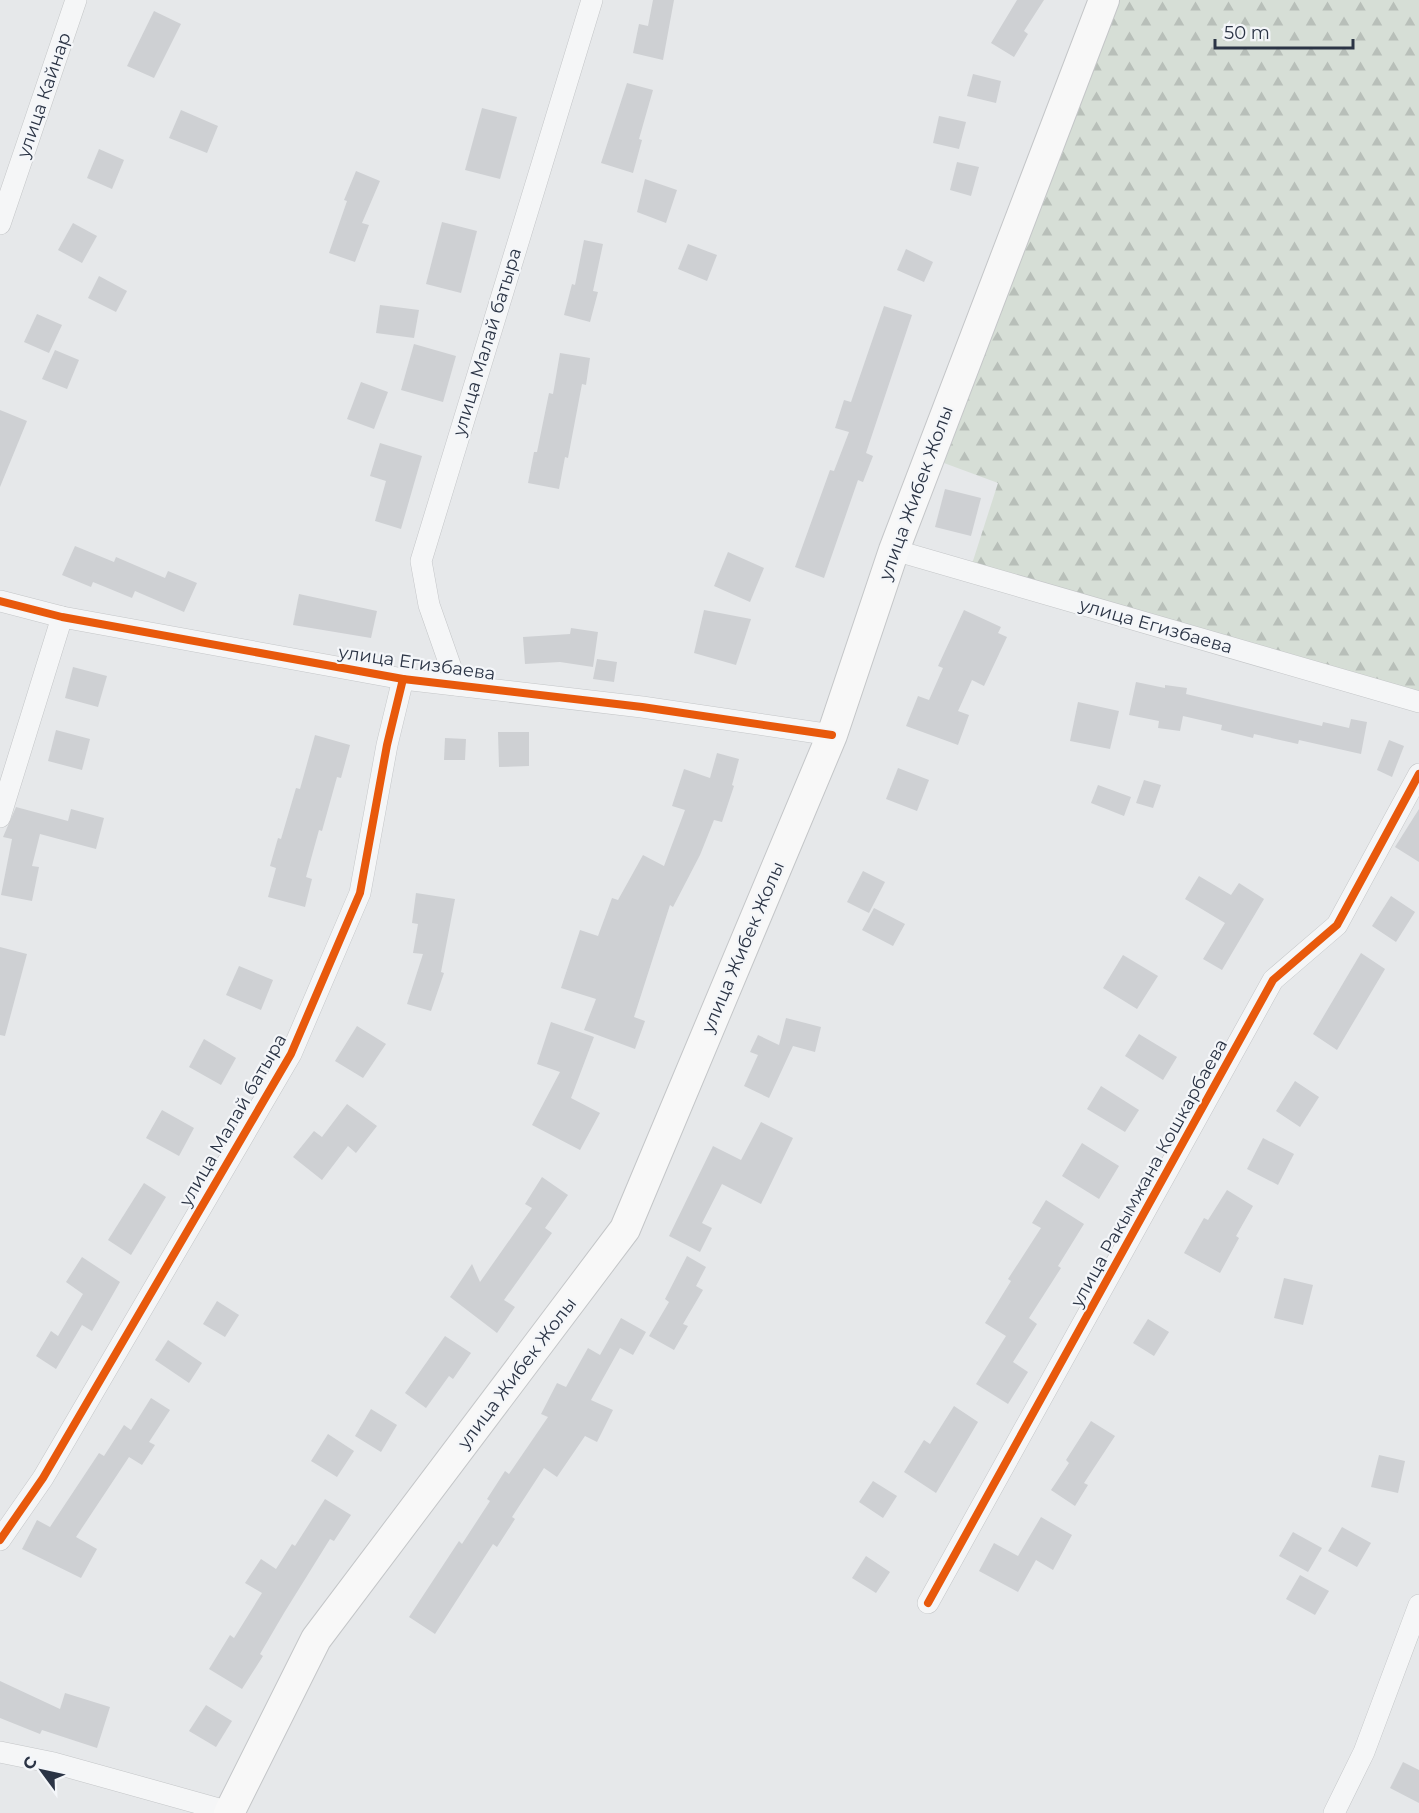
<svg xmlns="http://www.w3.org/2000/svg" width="1419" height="1813" viewBox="0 0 1419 1813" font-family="Montserrat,sans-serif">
  <defs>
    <pattern id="forest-firs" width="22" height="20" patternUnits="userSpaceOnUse" patternTransform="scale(1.5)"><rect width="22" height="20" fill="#d6ded6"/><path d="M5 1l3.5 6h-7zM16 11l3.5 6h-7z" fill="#b8bfb9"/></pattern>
  </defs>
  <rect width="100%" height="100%" fill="#e6e8ea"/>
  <path fill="url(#forest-firs)" d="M1119 0H1419V700L971 567 998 483 944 463Z"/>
  <g fill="#ced0d3">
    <path d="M653 0H674L663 60 633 53 639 24 648 26Z"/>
    <path d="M1017 0H1044L1024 31 1028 34 1014 57 991 43Z"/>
    <path d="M154 11 181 24 154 78 127 66Z"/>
    <path d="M973 74 1001 81 996 103 967 96Z"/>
    <path d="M627 83 653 90 639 139 642 140 633 173 601 163Z"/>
    <path d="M482 108 517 117 500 179 465 170Z"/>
    <path d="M181 110 218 126 207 153 169 138Z"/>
    <path d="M939 116 966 122 959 149 933 143Z"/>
    <path d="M99 149 124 160 112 189 87 178Z"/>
    <path d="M957 162 979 167 971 196 950 190Z"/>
    <path d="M356 171 380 181 362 223 369 225 355 262 329 253 347 201 344 200Z"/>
    <path d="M645 179 677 190 666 223 637 212Z"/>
    <path d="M442 222 477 231 461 293 426 284Z"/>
    <path d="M73 223 97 236 82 263 58 250Z"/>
    <path d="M584 240 603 244 593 291 598 292 590 322 564 315 572 284 575 285Z"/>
    <path d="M688 244 717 255 707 281 678 269Z"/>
    <path d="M906 249 933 262 924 282 897 270Z"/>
    <path d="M99 276 127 291 116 312 88 298Z"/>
    <path d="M380 305 419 310 414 338 376 333Z"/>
    <path d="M884 306 912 315 866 453 873 456 863 482 858 480 824 578 795 567 830 470 834 471 849 432 835 428 844 400 851 402Z"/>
    <path d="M37 314 62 325 49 353 24 342Z"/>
    <path d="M414 344 456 356 443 402 401 390Z"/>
    <path d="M55 350 79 360 67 389 42 379Z"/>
    <path d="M560 353 590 358 586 385 582 384 568 458 565 457 559 489 528 483 534 452H537L549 393 553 394Z"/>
    <path d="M361 382 388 392 374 429 347 419Z"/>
    <path d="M0 410 27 421 0 487Z"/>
    <path d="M380 443 422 456 401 529 375 521 386 481 370 476Z"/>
    <path d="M945 489 981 498 971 536 935 527Z"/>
    <path d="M75 546 114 562 116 557 165 578 168 571 197 583 184 612 135 591 132 598 93 582 91 587 62 575Z"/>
    <path d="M728 552 764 568 750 602 714 586Z"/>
    <path d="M299 594 377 611 371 638 293 625Z"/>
    <path d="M704 610 751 619 736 665 694 653Z"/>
    <path d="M964 610 1001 627 998 633 1007 637 984 686 972 680 958 711 969 715 958 745 906 726 918 696 929 700 943 668 938 666Z"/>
    <path d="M571 628 598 632 593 667 560 662 525 664 523 637 570 634Z"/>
    <path d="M597 659 617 662 614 682 593 679Z"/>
    <path d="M73 667 107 676 98 707 65 698Z"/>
    <path d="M1136 682 1165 688V685L1187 688 1186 694 1322 726 1323 722 1349 728 1351 719 1367 722 1361 754 1299 740 1298 744 1254 734 1253 738 1221 730 1222 725 1183 716 1180 731 1158 728 1159 721 1129 715Z"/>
    <path d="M1078 702 1119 711 1110 749 1070 741Z"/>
    <path d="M56 730 90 739 82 770 48 761Z"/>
    <path d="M498 732H529V766L499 767Z"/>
    <path d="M315 735 350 745 341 778 337 777 322 831 319 830 306 877 312 879 305 907 268 897 276 868 270 866 278 838 281 839 296 788 300 789Z"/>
    <path d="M445 738 466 739 465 760H444Z"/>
    <path d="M1389 740 1404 746 1392 777 1377 770Z"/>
    <path d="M717 753 739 759 732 785 734 786 722 822 714 820 700 855 673 907 670 905 634 1017 645 1021 635 1049 584 1030 596 999 561 988 580 930 598 936 612 898 618 900 643 855 664 866 685 810 672 806 684 769 710 778Z"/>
    <path d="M898 768 929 780 917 811 886 799Z"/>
    <path d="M1144 780 1161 785 1153 808 1136 803Z"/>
    <path d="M1098 785 1131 797 1124 816 1091 803Z"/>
    <path d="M16 807 68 821 71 809 104 818 96 849 40 834 32 866 39 867 32 901 1 895 12 839 3 837Z"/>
    <path d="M1419 809V862L1395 847Z"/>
    <path d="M863 871 885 882 869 913 847 902Z"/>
    <path d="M1199 876 1231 895 1239 883 1264 899 1222 970 1203 959 1225 923 1185 899Z"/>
    <path d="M416 893 455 899 441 972 444 973 431 1011 407 1004 423 954 413 953 418 924 412 923Z"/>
    <path d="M1391 896 1415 912 1396 942 1372 926Z"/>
    <path d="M874 908 905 924 893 946 862 930Z"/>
    <path d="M0 947 27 954 5 1036 0 1035Z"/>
    <path d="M1361 953 1385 969 1337 1050 1313 1034Z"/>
    <path d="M1123 955 1158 976 1137 1009 1103 988Z"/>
    <path d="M239 966 273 980 261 1010 226 995Z"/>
    <path d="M786 1018 821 1027 815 1052 793 1046 769 1098 744 1086 758 1055 750 1052 758 1035 779 1045Z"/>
    <path d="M551 1022 594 1037 571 1098 600 1113 580 1150 532 1125 560 1072 537 1064Z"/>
    <path d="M357 1026 386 1044 363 1078 335 1061Z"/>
    <path d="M1139 1034 1177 1057 1163 1080 1125 1056Z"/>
    <path d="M204 1039 236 1058 221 1085 189 1067Z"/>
    <path d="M1295 1081 1319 1097 1300 1127 1276 1111Z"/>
    <path d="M1101 1086 1139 1110 1125 1132 1087 1109Z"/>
    <path d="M347 1104 377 1126 356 1153 348 1146 322 1180 293 1157 314 1131 322 1137Z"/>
    <path d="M162 1110 194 1128 179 1156 146 1138Z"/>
    <path d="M761 1122 793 1138 761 1204 722 1184 702 1223 712 1228 700 1252 669 1236 713 1146 741 1160Z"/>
    <path d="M1263 1138 1294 1154 1278 1185 1247 1169Z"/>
    <path d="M1082 1143 1119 1166 1099 1199 1062 1176Z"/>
    <path d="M542 1177 568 1195 545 1228 552 1233 504 1300 515 1307 497 1333 450 1297 472 1264 480 1282 532 1208 525 1204Z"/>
    <path d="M144 1183 166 1197 131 1255 108 1240Z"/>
    <path d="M1227 1190 1253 1206 1236 1236 1239 1238 1220 1273 1184 1253 1204 1218 1208 1220Z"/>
    <path d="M1046 1200 1084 1224 1058 1266 1061 1268 1029 1318 1037 1324 1013 1362 1028 1372 1008 1404 976 1384 1006 1336 985 1323 1011 1281 1008 1279 1041 1228 1032 1223Z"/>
    <path d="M687 1256 706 1267 696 1286 703 1290 683 1324 688 1326 674 1350 649 1336 669 1302 665 1299Z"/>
    <path d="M82 1257 120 1282 92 1331 82 1325 56 1369 36 1356 51 1331 58 1336 83 1294 66 1282Z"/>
    <path d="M1284 1278 1313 1285 1303 1325 1274 1318Z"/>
    <path d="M217 1301 239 1315 225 1337 203 1324Z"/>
    <path d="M621 1318 646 1332 633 1355 620 1348 591 1400 613 1410 597 1442 585 1436 557 1477 544 1468 512 1517 515 1519 497 1547 493 1544 435 1634 409 1617 459 1541 462 1544 490 1501 487 1499 505 1471 509 1474 548 1417 541 1414 557 1383 566 1387 588 1348 600 1355Z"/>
    <path d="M1148 1319 1169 1332 1154 1356 1133 1343Z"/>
    <path d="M445 1336 471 1353 453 1379 449 1376 426 1408 405 1393Z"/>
    <path d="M168 1340 202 1363 189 1383 155 1360Z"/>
    <path d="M151 1398 170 1410 149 1442 155 1445 142 1465 129 1457 76 1537 97 1549 81 1578 22 1549 37 1520 50 1527 99 1453 104 1456 124 1425 131 1430Z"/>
    <path d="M954 1406 978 1422 936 1493 904 1472 924 1440 930 1444Z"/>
    <path d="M371 1409 397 1425 381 1452 355 1436Z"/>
    <path d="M1091 1421 1115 1436 1084 1483 1088 1485 1075 1506 1051 1490 1069 1463 1066 1460Z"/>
    <path d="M328 1434 354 1451 337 1477 311 1461Z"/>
    <path d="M1379 1455 1405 1461 1398 1493 1371 1487Z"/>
    <path d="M873 1481 897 1496 883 1518 859 1502Z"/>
    <path d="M325 1499 351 1515 334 1541 330 1539 284 1613 260 1654 263 1656 242 1689 209 1669 230 1635 234 1638 262 1593 245 1583 261 1559 276 1569 292 1544 295 1546Z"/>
    <path d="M1041 1517 1072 1535 1053 1570 1036 1560 1018 1592 979 1571 994 1543 1018 1556Z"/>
    <path d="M1342 1527 1371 1543 1357 1567 1328 1551Z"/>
    <path d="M1293 1532 1322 1548 1308 1572 1279 1556Z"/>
    <path d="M866 1556 890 1572 876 1593 852 1578Z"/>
    <path d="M1300 1575 1329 1591 1315 1615 1286 1599Z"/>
    <path d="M0 1681 60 1709 65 1693 110 1707 97 1748 42 1730 40 1734 0 1718Z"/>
    <path d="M206 1705 232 1721 216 1747 189 1731Z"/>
    <path d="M1403 1762 1419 1770V1803L1390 1788Z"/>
  </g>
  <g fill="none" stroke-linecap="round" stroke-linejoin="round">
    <defs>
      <g id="street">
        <path d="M0 224 76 0"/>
        <path d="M894 550 1419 702"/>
        <path d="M0 601 62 617 403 679 642 707 832 735"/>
        <path d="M457 685 429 605 421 561 592 0"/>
        <path d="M0 817 62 617"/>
        <path d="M0 1540 43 1478 291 1054 360 893 387 745 403 679"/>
        <path d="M928 1603 1273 980 1337 925 1419 774"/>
        <path d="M0 1752 54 1763 230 1812"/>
        <path d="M1334 1813 1364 1752 1419 1605"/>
      </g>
      <path id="secondary" d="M229 1813 316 1639 625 1229 832 735 894 550 1104 0"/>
    </defs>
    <use href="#street" stroke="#c4c6c8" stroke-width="22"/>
    <use href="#secondary" stroke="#c4c6c8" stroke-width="32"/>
    <use href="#street" stroke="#f5f6f7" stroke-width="21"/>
    <use href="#secondary" stroke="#f8f8f8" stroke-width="30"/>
    <defs>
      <g id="cycleway">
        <path d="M0 601 62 617 403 679 642 707 832 735"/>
        <path d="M0 1540 43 1478 291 1054 360 893 387 745 403 679"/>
        <path d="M928 1603 1273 980 1337 925 1419 774"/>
      </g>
    </defs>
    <use href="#cycleway" stroke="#f4f6f9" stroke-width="11"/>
    <use href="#cycleway" stroke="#e8590c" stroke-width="8"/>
  </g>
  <g text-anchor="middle" stroke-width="4.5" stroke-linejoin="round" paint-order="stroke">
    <g font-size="18" fill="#2b3445" stroke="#f4f6f9">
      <text transform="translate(44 95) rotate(-71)" y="6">улица Кайнар</text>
      <text transform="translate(487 342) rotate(-73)" y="6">улица Малай батыра</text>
      <text transform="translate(916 493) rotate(-70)" y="6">улица Жибек Жолы</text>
      <text transform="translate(1156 626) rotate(16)" y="6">улица Егизбаева</text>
      <text transform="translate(417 663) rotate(8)" y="6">улица Егизбаева</text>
      <text transform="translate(743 947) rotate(-67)" y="6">улица Жибек Жолы</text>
      <text transform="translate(233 1120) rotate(-60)" y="6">улица Малай батыра</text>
      <text transform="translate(1149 1173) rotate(-61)" y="6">улица Ракымжана Кошкарбаева</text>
      <text transform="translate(517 1373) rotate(-53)" y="6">улица Жибек Жолы</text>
    </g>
  </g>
  <g transform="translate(42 1771) rotate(303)" stroke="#f4f6f9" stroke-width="4.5" paint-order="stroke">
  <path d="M0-4.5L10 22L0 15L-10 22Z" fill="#2b3445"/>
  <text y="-9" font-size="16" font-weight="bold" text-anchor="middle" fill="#2b3445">С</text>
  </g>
  <path d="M1215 39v9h138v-9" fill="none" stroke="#2b3445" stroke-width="3"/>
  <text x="1224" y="39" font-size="18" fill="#2b3445" stroke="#f4f6f9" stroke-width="4.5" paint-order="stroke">50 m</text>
</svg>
